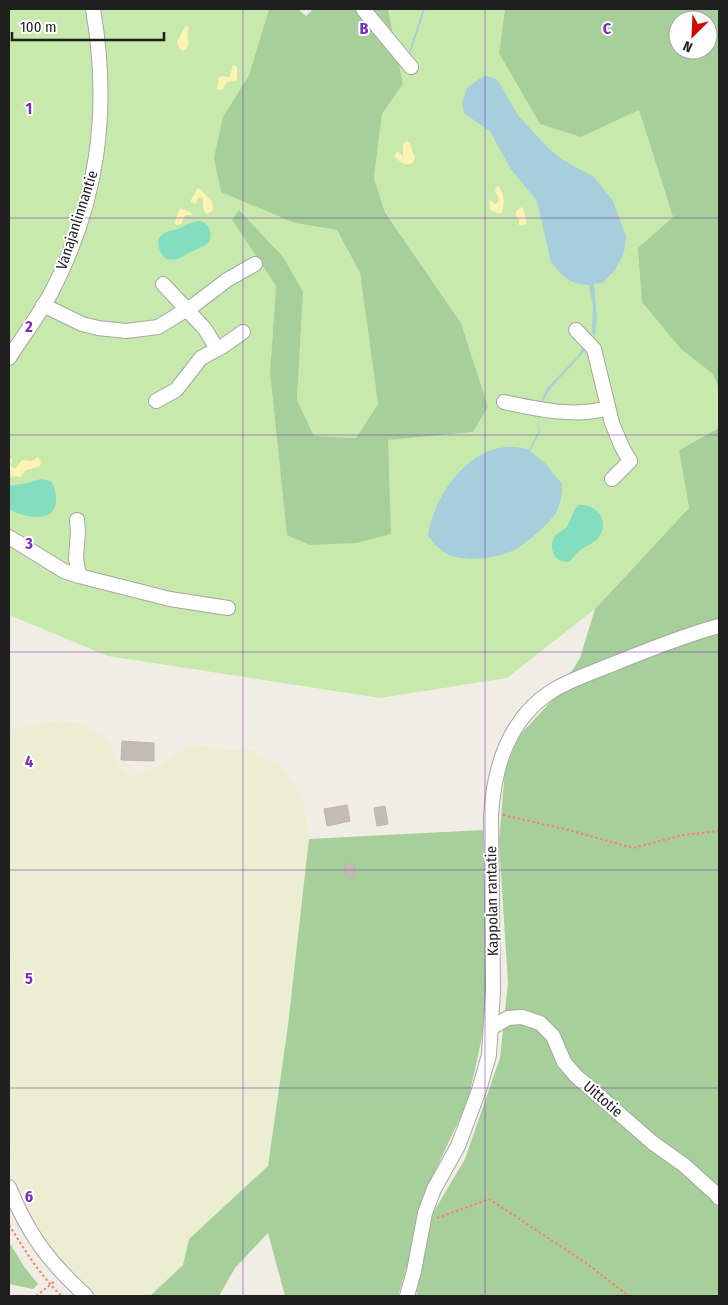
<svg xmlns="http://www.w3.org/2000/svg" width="728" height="1305" viewBox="0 0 728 1305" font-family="'Fira Sans Condensed',sans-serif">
  <rect width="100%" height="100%" fill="#f0ede5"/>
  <path fill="#ebeed0" d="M50 722 85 724 107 740 120 767 133 778 160 766 189 746 248 750 279 764 302 797 309 839 288 1025 268 1166 189 1238 183 1265 150 1296H98L76 1277 44 1239 15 1175 9 1137V1031L11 956 9 941V730Z"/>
  <path fill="#c7e9ab" d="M9 9H269L249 75 223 117 295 223 337 230 360 273 378 404 356 438 314 436 297 400 303 292 232 220 276 286 270 373 287 534 310 545 388 440 473 432 488 407 461 323 385 211 374 178 382 114 403 84 388 9H505L499 53 581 137 639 110 673 217 638 248 682 350 713 374 719 389V428L679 450 689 508 595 609 507 678 380 698 108 656 9 615Z"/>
  <g fill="#a7cf9a" fill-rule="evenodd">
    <path d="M269 9H298L306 16 313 9H388L403 84 382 114 374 178 385 212 461 323 488 407 473 432 388 440 391 534 356 543 310 545 287 535 270 373 276 286 232 220 239 210 283 257 303 292 297 400 314 436 356 438 378 404 360 273 337 230 295 223 221 192 214 158 223 117 249 75Z"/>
    <path d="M505 9H719V389L713 374 682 350 642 302 638 248 673 217 639 110 581 137 540 124 499 53ZM678 20H708V50H678Z"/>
    <path d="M719 428V1296H416L433 1213 465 1159 500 1058 508 983 499 842 505 770 519 736 555 697 580 658 595 609 689 508 679 450Z"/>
    <path d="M483 830 486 965 484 1028 468 1101 436 1169 419 1215 407 1266 398 1296H285L268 1233 235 1268 219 1296H150L183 1265 189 1239 268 1166 288 1025 309 839Z"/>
    <path d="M9 1242 25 1268 38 1284 33 1289 9 1284Z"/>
  </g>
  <g fill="#fff3b4">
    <path d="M186 25 189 29C184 37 194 46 183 51L179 48 177 42Z"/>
    <path d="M233 65 237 67V79L236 81 227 82 222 90 217 89 219 78 222 76 228 77 230 76Z"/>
    <path d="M407 141 410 144 415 158 412 163C405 167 399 161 394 156L398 151 401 155H403V144Z"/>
    <path d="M498 186C504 192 505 204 502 212L499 214 491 210 489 203 491 200 495 204 498 203 499 199 495 190 496 187Z"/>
    <path d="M198 188 200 189 212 201 213 210 209 213 206 214 203 208V199L202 197 198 198 196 204 191 202V200Z"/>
    <path d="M521 207C525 209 526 220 526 224L522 226 519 225V220L515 214 517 210Z"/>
    <path d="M180 208 192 213 191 215H185L181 224 176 225 175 222Z"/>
    <path d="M38 457 41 462 39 467 26 470 20 477 14 476 9 477V459H12L11 466 15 469 22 460 32 461Z"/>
  </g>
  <g fill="#83debf">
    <path d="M199 221C210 222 215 237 206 245 203 247 198 248 195 250 184 255 178 262 166 259 159 252 153 239 165 233 170 230 176 230 180 228 187 225 192 222 199 221Z"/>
    <path d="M41 479 51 481C55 488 56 492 56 500 56 525 23 517 9 509V486L28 483Z"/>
    <path d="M579 505C597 504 610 520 599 537 593 545 583 546 577 553 574 556 572 559 569 562 555 563 547 548 555 536 558 532 564 531 567 526 572 519 572 510 579 505Z"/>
  </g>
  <g fill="#a6cedd">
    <path d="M423 9H425L409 57 408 55Z"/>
    <path d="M485 76 494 78 499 82 517 114 548 148 563 160 594 177 613 201 626 236 625 247 623 255 615 270 602 283 594 284 597 317 595 336 592 332 593 306 589 285C569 284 562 276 551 262L537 201 510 168 490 131 465 114 463 109 462 103 467 88 479 79Z"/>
    <path d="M586 344 588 346C574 367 550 382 541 406H539L547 388 577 357Z"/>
    <path d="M537 415 540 432 530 451 545 463 562 484C562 494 561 505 555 514 548 525 523 546 512 551 496 558 472 561 455 557 443 554 435 545 428 536 433 492 479 432 529 450L539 431Z"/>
  </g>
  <g fill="#c4bcb4" stroke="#c1b4a7">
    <path d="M122 741 154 743V761L121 760Z"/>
    <path d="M347 805 350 821 327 826 324 809Z"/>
    <path d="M385 806 388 824 377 826 374 808Z"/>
    <path d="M345 864H354L355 877H346Z"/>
  </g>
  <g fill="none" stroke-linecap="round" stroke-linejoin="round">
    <defs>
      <g id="minor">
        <path d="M363 9 411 67"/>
        <path d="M163 284 205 329 217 349"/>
        <path d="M43 305 82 324 98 328 126 331 158 327 194 305 227 280 255 264"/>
        <path d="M576 330 594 349 612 423 622 447 630 461 612 479"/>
        <path d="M9 358C23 336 40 314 52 291 99 200 110 108 93 9"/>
        <path d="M156 401 176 390 201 358 223 346 243 332"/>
        <path d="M504 402C537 409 575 418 608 408"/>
        <path d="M9 537 64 571 79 576 76 558 78 531 77 520"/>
        <path d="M79 576 170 599 228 608"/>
        <path d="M491 1028 508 1018 522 1017 540 1023 553 1036 564 1062 576 1076 653 1143 684 1165 715 1193 719 1198"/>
        <path d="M9 1187C28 1234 48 1261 86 1296"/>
        <path d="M407 1296 414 1271 425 1213 434 1189 458 1146 479 1090 489 1055 493 990 491 816C494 767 508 719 552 691 569 680 599 670 618 662 651 649 685 635 719 626"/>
      </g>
    </defs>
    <use href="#minor" stroke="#a6a6a6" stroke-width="16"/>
    <g stroke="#f9816d" stroke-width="2" stroke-dasharray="2.5 2.5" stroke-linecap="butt">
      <path d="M503 815 565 829 633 848 683 835 719 831"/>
      <path d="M437 1218 489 1199 586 1263 629 1296"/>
      <path d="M9 1225C25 1250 40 1276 62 1296"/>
      <path d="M36 1296 55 1281"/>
    </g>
    <use href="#minor" stroke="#fff" stroke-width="14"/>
  </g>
  <path fill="none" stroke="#7b2cbf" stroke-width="1" stroke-opacity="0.55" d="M243 9V1296M485 9V1296M9 218H719M9 435H719M9 652H719M9 870H719M9 1088H719"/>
  <g text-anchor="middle" stroke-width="4" stroke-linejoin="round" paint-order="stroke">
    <g font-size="15" fill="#1f1f1f" stroke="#fff">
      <text transform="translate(77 220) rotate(-72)" y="5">Vanajanlinnantie</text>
      <text transform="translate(492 901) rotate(-91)" y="5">Kappolan rantatie</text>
      <text transform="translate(603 1099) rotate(41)" y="5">Uittotie</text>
    </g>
  </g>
  <g font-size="16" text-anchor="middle" font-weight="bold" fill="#7b2cbf" stroke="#fff" stroke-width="4" stroke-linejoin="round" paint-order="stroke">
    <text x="364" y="34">B</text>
    <text x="607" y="34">C</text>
    <text x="29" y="114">1</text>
    <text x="29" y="332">2</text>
    <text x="29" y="549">3</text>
    <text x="29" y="767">4</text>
    <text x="29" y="984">5</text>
    <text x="29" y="1202">6</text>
  </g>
  <rect width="728" height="1305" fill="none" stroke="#1f1f1f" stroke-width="20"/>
  <g transform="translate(693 35) rotate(204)"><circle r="24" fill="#ffffff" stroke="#a5a5a5"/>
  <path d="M0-4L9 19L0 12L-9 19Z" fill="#cd0a01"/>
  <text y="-8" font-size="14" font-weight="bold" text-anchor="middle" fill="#1f1f1f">N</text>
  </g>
  <path d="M12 32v8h152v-8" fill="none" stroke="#1f1f1f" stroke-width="2.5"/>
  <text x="20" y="32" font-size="15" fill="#1f1f1f" stroke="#ffffff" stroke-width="4" paint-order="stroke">100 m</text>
</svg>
